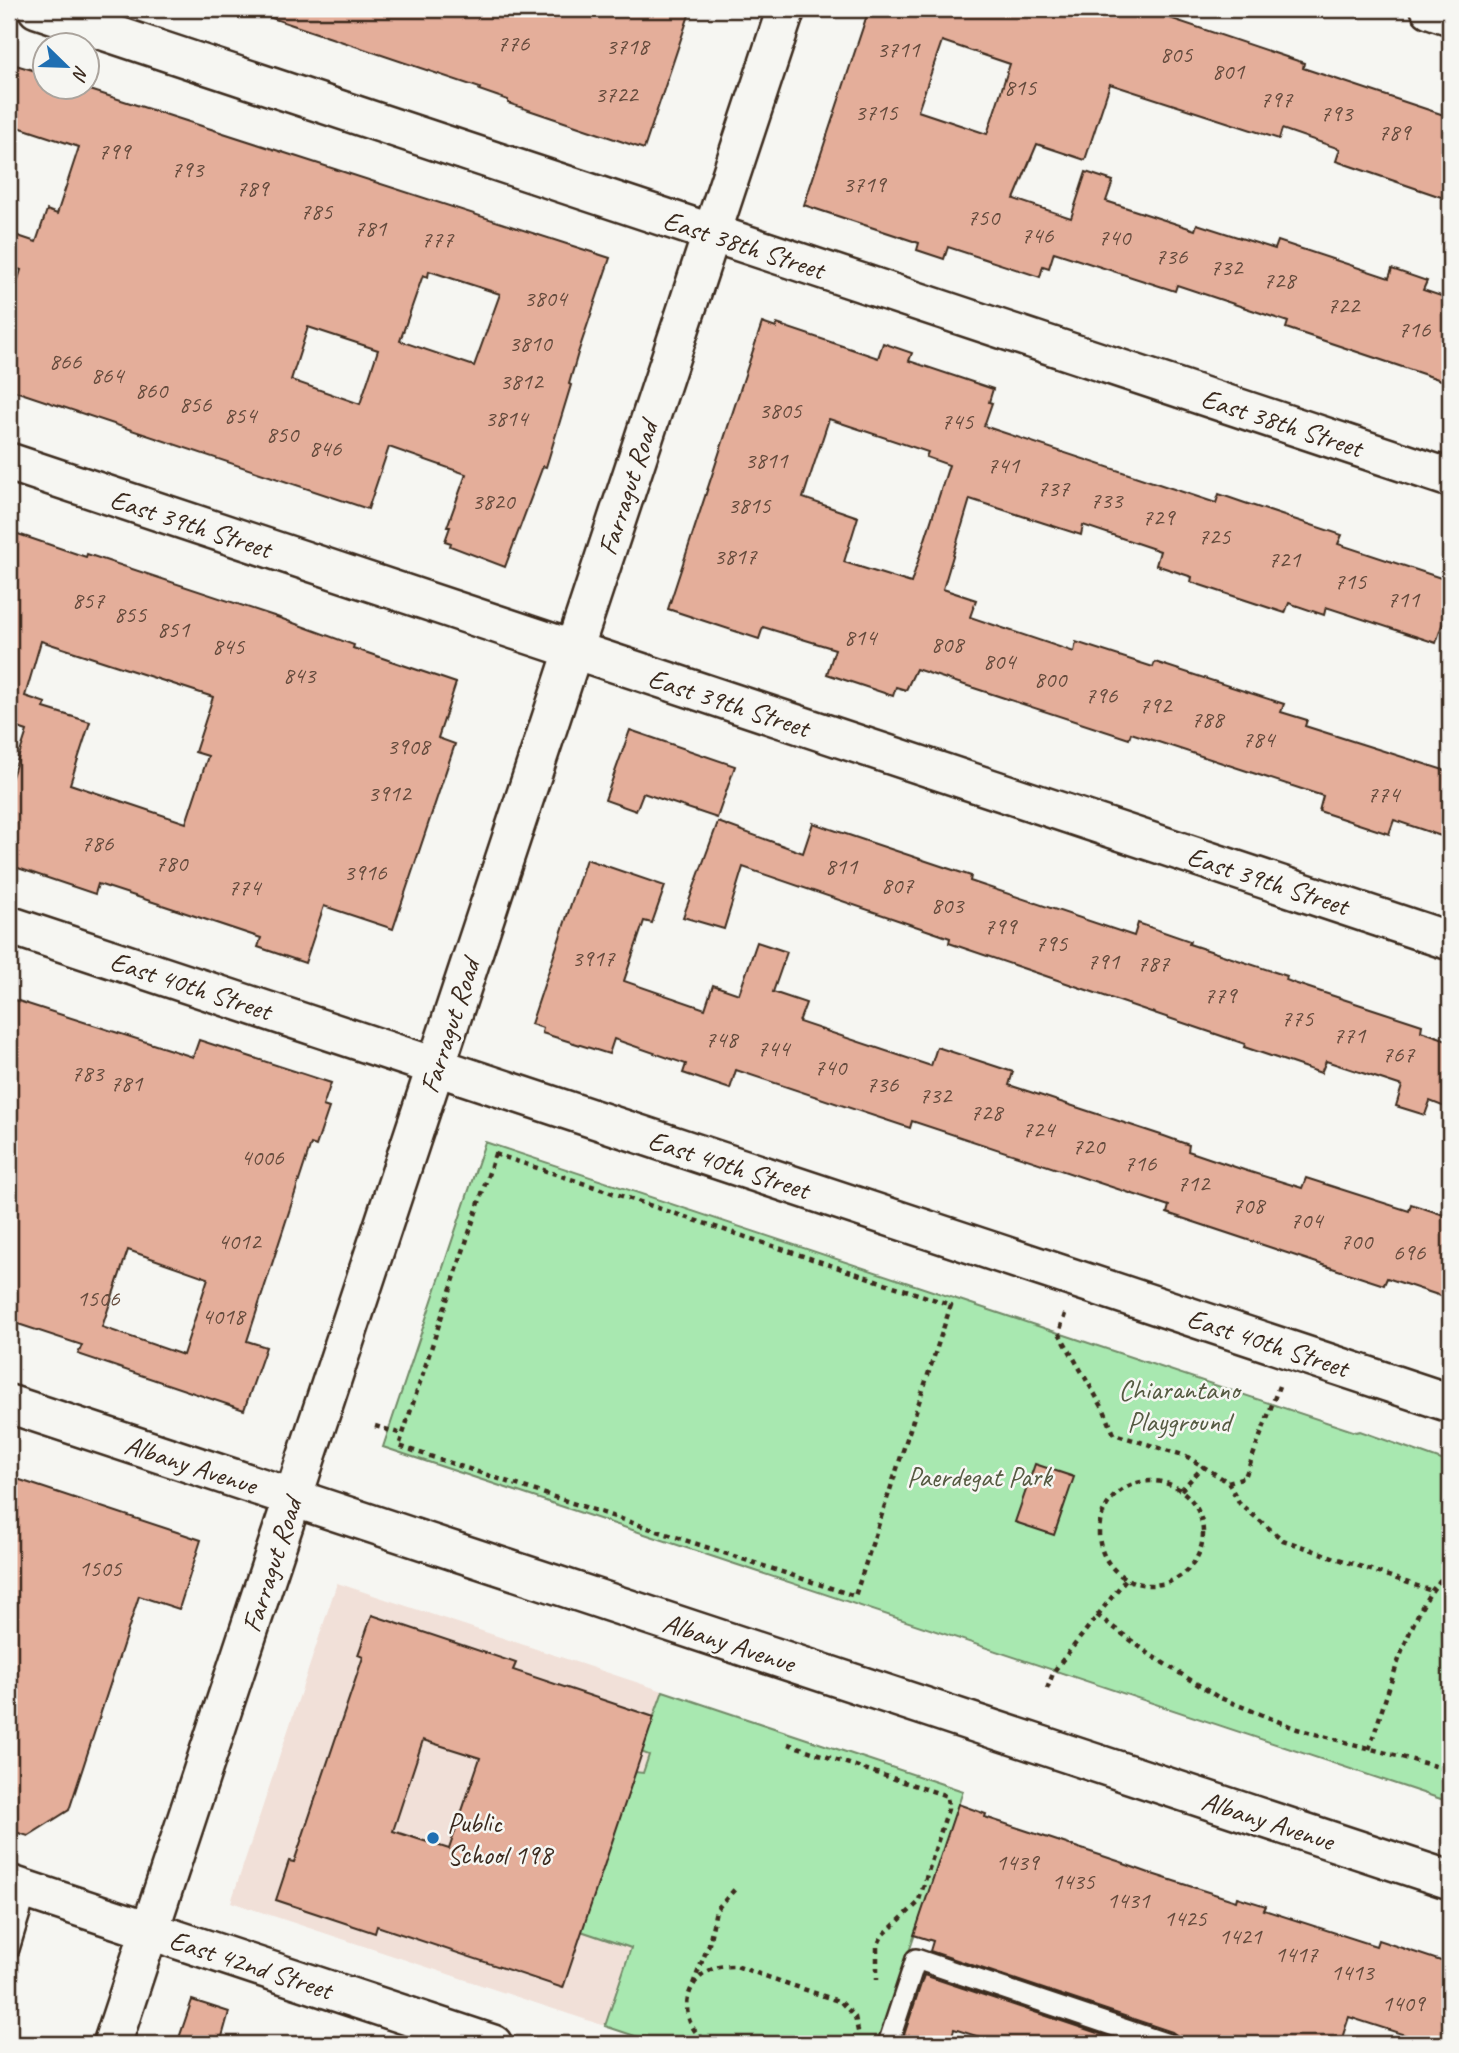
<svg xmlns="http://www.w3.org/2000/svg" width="1459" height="2053" viewBox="0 0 1459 2053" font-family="Caveat,sans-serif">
  <rect width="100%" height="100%" fill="#f6f6f2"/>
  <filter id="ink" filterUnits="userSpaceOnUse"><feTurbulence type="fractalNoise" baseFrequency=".0143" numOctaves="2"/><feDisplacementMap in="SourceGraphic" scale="14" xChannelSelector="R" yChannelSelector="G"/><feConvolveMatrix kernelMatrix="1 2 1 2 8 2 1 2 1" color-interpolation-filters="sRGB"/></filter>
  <g filter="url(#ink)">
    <path fill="#f1e0d8" d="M337 1583 663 1691 641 1752 649 1755 643 1774 635 1772 582 1932 631 1948 605 2026 231 1902Z"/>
    <g fill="#a8e8b0" stroke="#728967" stroke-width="2">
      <path d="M485 1142 1356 1432 1360 1431 1450 1463V1802L383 1447Z"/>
      <path d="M663 1691 963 1791 878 2044H659L605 2026 631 1948 581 1931 635 1772 643 1773 649 1755 641 1752Z"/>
    </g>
    <g fill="#e4ae9a" stroke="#3b2a1e" stroke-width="2" fill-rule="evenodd">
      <path d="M261 9H691L644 149 508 103V100L479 90 480 88 260 14Z"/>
      <path d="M869 9H1143L1304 63 1303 68 1450 117V200L1336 161 1340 149 1282 129 1279 139 1110 84 1085 160 1037 144 1014 199 1071 218 1086 172 1113 181 1106 201 1195 230 1197 224 1275 249 1278 241 1389 278 1392 269 1427 281 1423 290 1450 299V383L1286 328 1288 322 1177 285 1175 291 1054 252 1049 268 1043 266 1040 277 948 247 944 259 917 250 919 243 804 205ZM942 41 1010 64 987 134 918 111Z"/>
      <path d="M9 63 46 74V88H84L610 258 578 353 569 384 571 385 546 467 543 466 505 567 450 546 451 543 445 541 450 527H447L466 474 389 447 368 509 9 389V308L21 270 9 266V233L36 242 47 210 57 214 79 147 9 124ZM429 271 500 294 474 366 400 341 423 275 428 277ZM308 327 378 350 360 404 291 380Z"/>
      <path d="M762 323 776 328 777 324 878 358 883 343 912 353 909 361 993 389 989 402 992 403 984 426 1216 503 1219 494 1245 503 1342 535 1338 544 1450 581V601L1436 643 1326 607 1324 615 1289 603 1285 613 1191 582 1192 577 1156 565 1160 551 1083 525 1081 535 970 499 943 589 976 600 970 617 1074 652 1076 642 1153 667 1155 662 1284 704 1281 712 1307 720 1305 726 1450 772V839L1394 820 1389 834 1319 811 1323 796 1131 733 1129 739 916 669 906 690 896 687 893 696 827 674 835 649 763 627 759 639 668 609ZM829 419 928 452 926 457 949 465 911 583 844 562 858 517 803 498Z"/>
      <path d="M9 531 86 557 87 554 277 617 354 645 353 648 456 683 438 738 455 744 393 929 324 906 305 963 258 947 261 938 144 899 98 884 95 894 9 865V786L27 731 9 725ZM41 641 213 697 195 752 208 756 186 823 70 784 90 722 44 708 46 703 25 696Z"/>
      <path d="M630 730 735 766 717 818 643 793 636 811 605 800Z"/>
      <path d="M718 822 803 853 813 823 971 876 970 881 1134 936 1138 923 1190 941 1189 944 1287 976 1286 980 1294 983 1422 1025 1421 1031 1450 1041V1109L1430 1101 1425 1115 1396 1106 1402 1086 1326 1061 1321 1073 1244 1047 1245 1044 949 943 950 938 743 867 724 929 683 917Z"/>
      <path d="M586 859 665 886 652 923 644 921 624 981 705 1009 713 985 739 994 757 942 787 952 773 992 806 1003 799 1022 931 1066 937 1047 1013 1072 1009 1085 1164 1136 1189 1145 1188 1151 1244 1170 1302 1188 1306 1178 1409 1211 1411 1204 1450 1217V1299L1387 1278 1384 1285 1335 1269 1167 1213 1169 1206 912 1121 910 1128 736 1070 730 1089 683 1073 686 1064 614 1039 609 1054 542 1033 543 1028 531 1024Z"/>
      <path d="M9 998 193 1057 199 1040 331 1083 323 1106 329 1108 316 1146 311 1144 247 1341 266 1347 244 1410 78 1354 82 1345 9 1321ZM128 1250 208 1278 183 1355 102 1327Z"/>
      <path d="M1035 1464 1074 1477 1054 1535 1015 1522Z"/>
      <path d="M17 1479 201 1540 179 1609 139 1596 69 1810 28 1836 9 1830V1504Z"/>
      <path d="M372 1615 516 1663 513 1670 654 1717 563 1988 377 1926 375 1933 276 1900 289 1861 294 1862 363 1657 358 1655ZM423 1740 480 1758 449 1849 393 1831Z"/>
      <path d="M958 1804 986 1814 985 1817 1124 1863V1864L1152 1874 1236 1901 1237 1897 1266 1906 1264 1910 1376 1946 1378 1940 1450 1964V2044H1433L1349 2017 1340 2044H1180L1178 2036 1172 2032 930 1951 933 1941 914 1935Z"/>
      <path d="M924 1975 1130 2044H1002L954 2029 950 2044H901Z"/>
      <path d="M192 2000 229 2012 220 2044H177Z"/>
    </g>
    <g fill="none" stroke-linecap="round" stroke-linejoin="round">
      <defs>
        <g id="service">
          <path d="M9 1949 27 1890"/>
          <path d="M888 2044 916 1959 1168 2044"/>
        </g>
        <g id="minor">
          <path d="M37 9 1450 478"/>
          <path d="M1430 9 1450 16"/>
          <path d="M9 462 1450 941"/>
          <path d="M9 925 1450 1403"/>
          <path d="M9 1404 1450 1880"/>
          <path d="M9 1884 493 2044"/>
          <path d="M112 2044 786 9"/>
        </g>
      </defs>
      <use href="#service" stroke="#3b2a1e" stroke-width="24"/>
      <use href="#minor" stroke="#3b2a1e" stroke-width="42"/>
      <g stroke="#3b2a1e" stroke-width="4.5" stroke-dasharray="5 5" stroke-linecap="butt">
        <path d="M495 1154 951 1305 855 1596 399 1446Z"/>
        <path d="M1065 1314 1059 1333 1104 1410 1114 1434 1186 1456 1228 1482 1240 1504 1283 1540 1432 1591"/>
        <path d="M375 1426 402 1434"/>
        <circle cx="1151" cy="1533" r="52"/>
        <path d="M1228 1482 1245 1477 1279 1386"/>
        <path d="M1181 1490 1204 1466"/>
        <path d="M1097 1615 1152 1656 1218 1697 1297 1729 1450 1770"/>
        <path d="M1047 1689 1054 1671 1126 1579"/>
        <path d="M788 1744 947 1796 948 1809 918 1903 882 1936 877 1946V1980"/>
        <path d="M1369 1749C1385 1705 1412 1597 1450 1572"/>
        <path d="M693 1984 709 1944 716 1910 736 1888"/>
        <path d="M711 2044C676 2027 680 1977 719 1967 724 1966 731 1966 736 1966L841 2002 855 2017 859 2036"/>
      </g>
      <use href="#service" stroke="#f6f6f2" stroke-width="19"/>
      <use href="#minor" stroke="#f6f6f2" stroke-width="37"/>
    </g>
  </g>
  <circle fill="#1f6fb2" stroke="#f6f6f2" stroke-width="2.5" cx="433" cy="1838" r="7"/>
  <g text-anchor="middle" stroke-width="5" stroke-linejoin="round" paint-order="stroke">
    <g font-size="24" fill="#654b3d">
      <text x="513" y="51">776</text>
      <text x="627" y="54">3718</text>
      <text x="898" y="57">3711</text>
      <text x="1176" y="62">805</text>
      <text x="1228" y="79">801</text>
      <text x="1020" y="95">815</text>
      <text x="616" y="102">3722</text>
      <text x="1276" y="107">797</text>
      <text x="876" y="120">3715</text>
      <text x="1336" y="121">793</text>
      <text x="1394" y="140">789</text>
      <text x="114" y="159">799</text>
      <text x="187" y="177">793</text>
      <text x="864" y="192">3719</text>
      <text x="252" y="196">789</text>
      <text x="316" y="219">785</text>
      <text x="983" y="225">750</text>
      <text x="370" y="236">781</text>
      <text x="1037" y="243">746</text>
      <text x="1114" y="245">740</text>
      <text x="437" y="247">777</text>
      <text x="1171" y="264">736</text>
      <text x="1226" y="275">732</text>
      <text x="1279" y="288">728</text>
      <text x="545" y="306">3804</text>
      <text x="1343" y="313">722</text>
      <text x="1414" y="337">716</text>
      <text x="530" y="351">3810</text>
      <text x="65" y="369">866</text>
      <text x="107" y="383">864</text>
      <text x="521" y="389">3812</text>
      <text x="151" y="398">860</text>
      <text x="195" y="412">856</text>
      <text x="780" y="418">3805</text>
      <text x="240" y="423">854</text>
      <text x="506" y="426">3814</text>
      <text x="957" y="429">745</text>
      <text x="282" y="442">850</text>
      <text x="325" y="456">846</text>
      <text x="766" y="468">3811</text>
      <text x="1003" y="473">741</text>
      <text x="1053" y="496">737</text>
      <text x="1106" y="508">733</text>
      <text x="493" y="509">3820</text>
      <text x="749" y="513">3815</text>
      <text x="1158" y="525">729</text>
      <text x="1214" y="544">725</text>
      <text x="735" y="564">3817</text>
      <text x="1284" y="567">721</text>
      <text x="1350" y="589">715</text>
      <text x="1403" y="607">711</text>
      <text x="88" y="608">857</text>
      <text x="130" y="622">855</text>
      <text x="173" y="637">851</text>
      <text x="860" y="645">814</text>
      <text x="947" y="652">808</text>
      <text x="228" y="654">845</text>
      <text x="999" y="669">804</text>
      <text x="299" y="683">843</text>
      <text x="1050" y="687">800</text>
      <text x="1101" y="703">796</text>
      <text x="1155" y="713">792</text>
      <text x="1207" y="727">788</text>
      <text x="1258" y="747">784</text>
      <text x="408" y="754">3908</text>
      <text x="389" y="801">3912</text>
      <text x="1383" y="802">774</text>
      <text x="97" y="851">786</text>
      <text x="171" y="871">780</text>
      <text x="841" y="874">811</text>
      <text x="365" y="880">3916</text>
      <text x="897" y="893">807</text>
      <text x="244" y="895">774</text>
      <text x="947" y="913">803</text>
      <text x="1000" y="934">799</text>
      <text x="1051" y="951">795</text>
      <text x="593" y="966">3917</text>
      <text x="1103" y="969">791</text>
      <text x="1153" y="971">787</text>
      <text x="1220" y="1003">779</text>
      <text x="1297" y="1026">775</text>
      <text x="1349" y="1043">771</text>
      <text x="721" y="1047">748</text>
      <text x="773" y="1056">744</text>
      <text x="1398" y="1062">767</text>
      <text x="830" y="1075">740</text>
      <text x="87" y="1081">783</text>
      <text x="126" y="1091">781</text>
      <text x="882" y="1092">736</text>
      <text x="935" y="1103">732</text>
      <text x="986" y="1120">728</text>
      <text x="1038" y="1137">724</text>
      <text x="1088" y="1154">720</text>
      <text x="262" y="1165">4006</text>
      <text x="1140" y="1171">716</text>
      <text x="1193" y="1191">712</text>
      <text x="1248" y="1213">708</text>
      <text x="1306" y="1228">704</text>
      <text x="239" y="1249">4012</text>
      <text x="1356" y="1249">700</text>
      <text x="1409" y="1260">696</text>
      <text x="98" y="1306">1506</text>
      <text x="223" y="1324">4018</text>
      <text x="100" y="1576">1505</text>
      <text x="1017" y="1870">1439</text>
      <text x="1073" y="1889">1435</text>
      <text x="1128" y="1908">1431</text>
      <text x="1185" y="1926">1425</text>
      <text x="1240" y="1944">1421</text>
      <text x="1296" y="1962">1417</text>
      <text x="1352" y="1980">1413</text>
      <text x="1403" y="2011">1409</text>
    </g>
    <g font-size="28" fill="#3b2a1e" stroke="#f6f6f2">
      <text transform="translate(744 244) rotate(18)" y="10">East 38th Street</text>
      <text transform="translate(1282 422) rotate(18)" y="10">East 38th Street</text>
      <text transform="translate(627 488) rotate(-72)" y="10">Farragut Road</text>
      <text transform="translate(191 523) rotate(18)" y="10">East 39th Street</text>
      <text transform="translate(729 702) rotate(18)" y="10">East 39th Street</text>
      <text transform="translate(1268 880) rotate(18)" y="10">East 39th Street</text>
      <text transform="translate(191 985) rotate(18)" y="10">East 40th Street</text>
      <text transform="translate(449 1026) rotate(-72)" y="10">Farragut Road</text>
      <text transform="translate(729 1164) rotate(18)" y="10">East 40th Street</text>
      <text transform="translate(1268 1342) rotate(18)" y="10">East 40th Street</text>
      <text transform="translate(191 1464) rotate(18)" y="10">Albany Avenue</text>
      <text transform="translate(271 1565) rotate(-72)" y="10">Farragut Road</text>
      <text transform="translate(729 1642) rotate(18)" y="10">Albany Avenue</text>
      <text transform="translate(1268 1820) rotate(18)" y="10">Albany Avenue</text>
      <text transform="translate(251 1964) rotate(18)" y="10">East 42nd Street</text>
    </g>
    <g font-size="28" fill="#565a42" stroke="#f6f6f2">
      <text x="1179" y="1399">Chiarantano<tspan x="1179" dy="32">Playground</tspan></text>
      <text x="979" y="1486">Paerdegat Park</text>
    </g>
    <g font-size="28" fill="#3b2a1e" stroke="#f6f6f2" text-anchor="start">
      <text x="447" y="1832">Public<tspan x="447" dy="32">School 198</tspan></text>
    </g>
  </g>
  <rect width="1459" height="2053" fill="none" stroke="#f6f6f2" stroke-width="35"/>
  <rect x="18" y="18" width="1424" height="2018" fill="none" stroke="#3b2a1e" stroke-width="2.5" filter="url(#ink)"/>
  <g transform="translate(66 66) rotate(113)"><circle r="33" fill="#f6f6f2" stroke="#aba49d" stroke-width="2"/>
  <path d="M0-5L12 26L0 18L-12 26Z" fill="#1f6fb2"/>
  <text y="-10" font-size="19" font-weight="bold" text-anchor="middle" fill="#3b2a1e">N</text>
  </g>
</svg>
